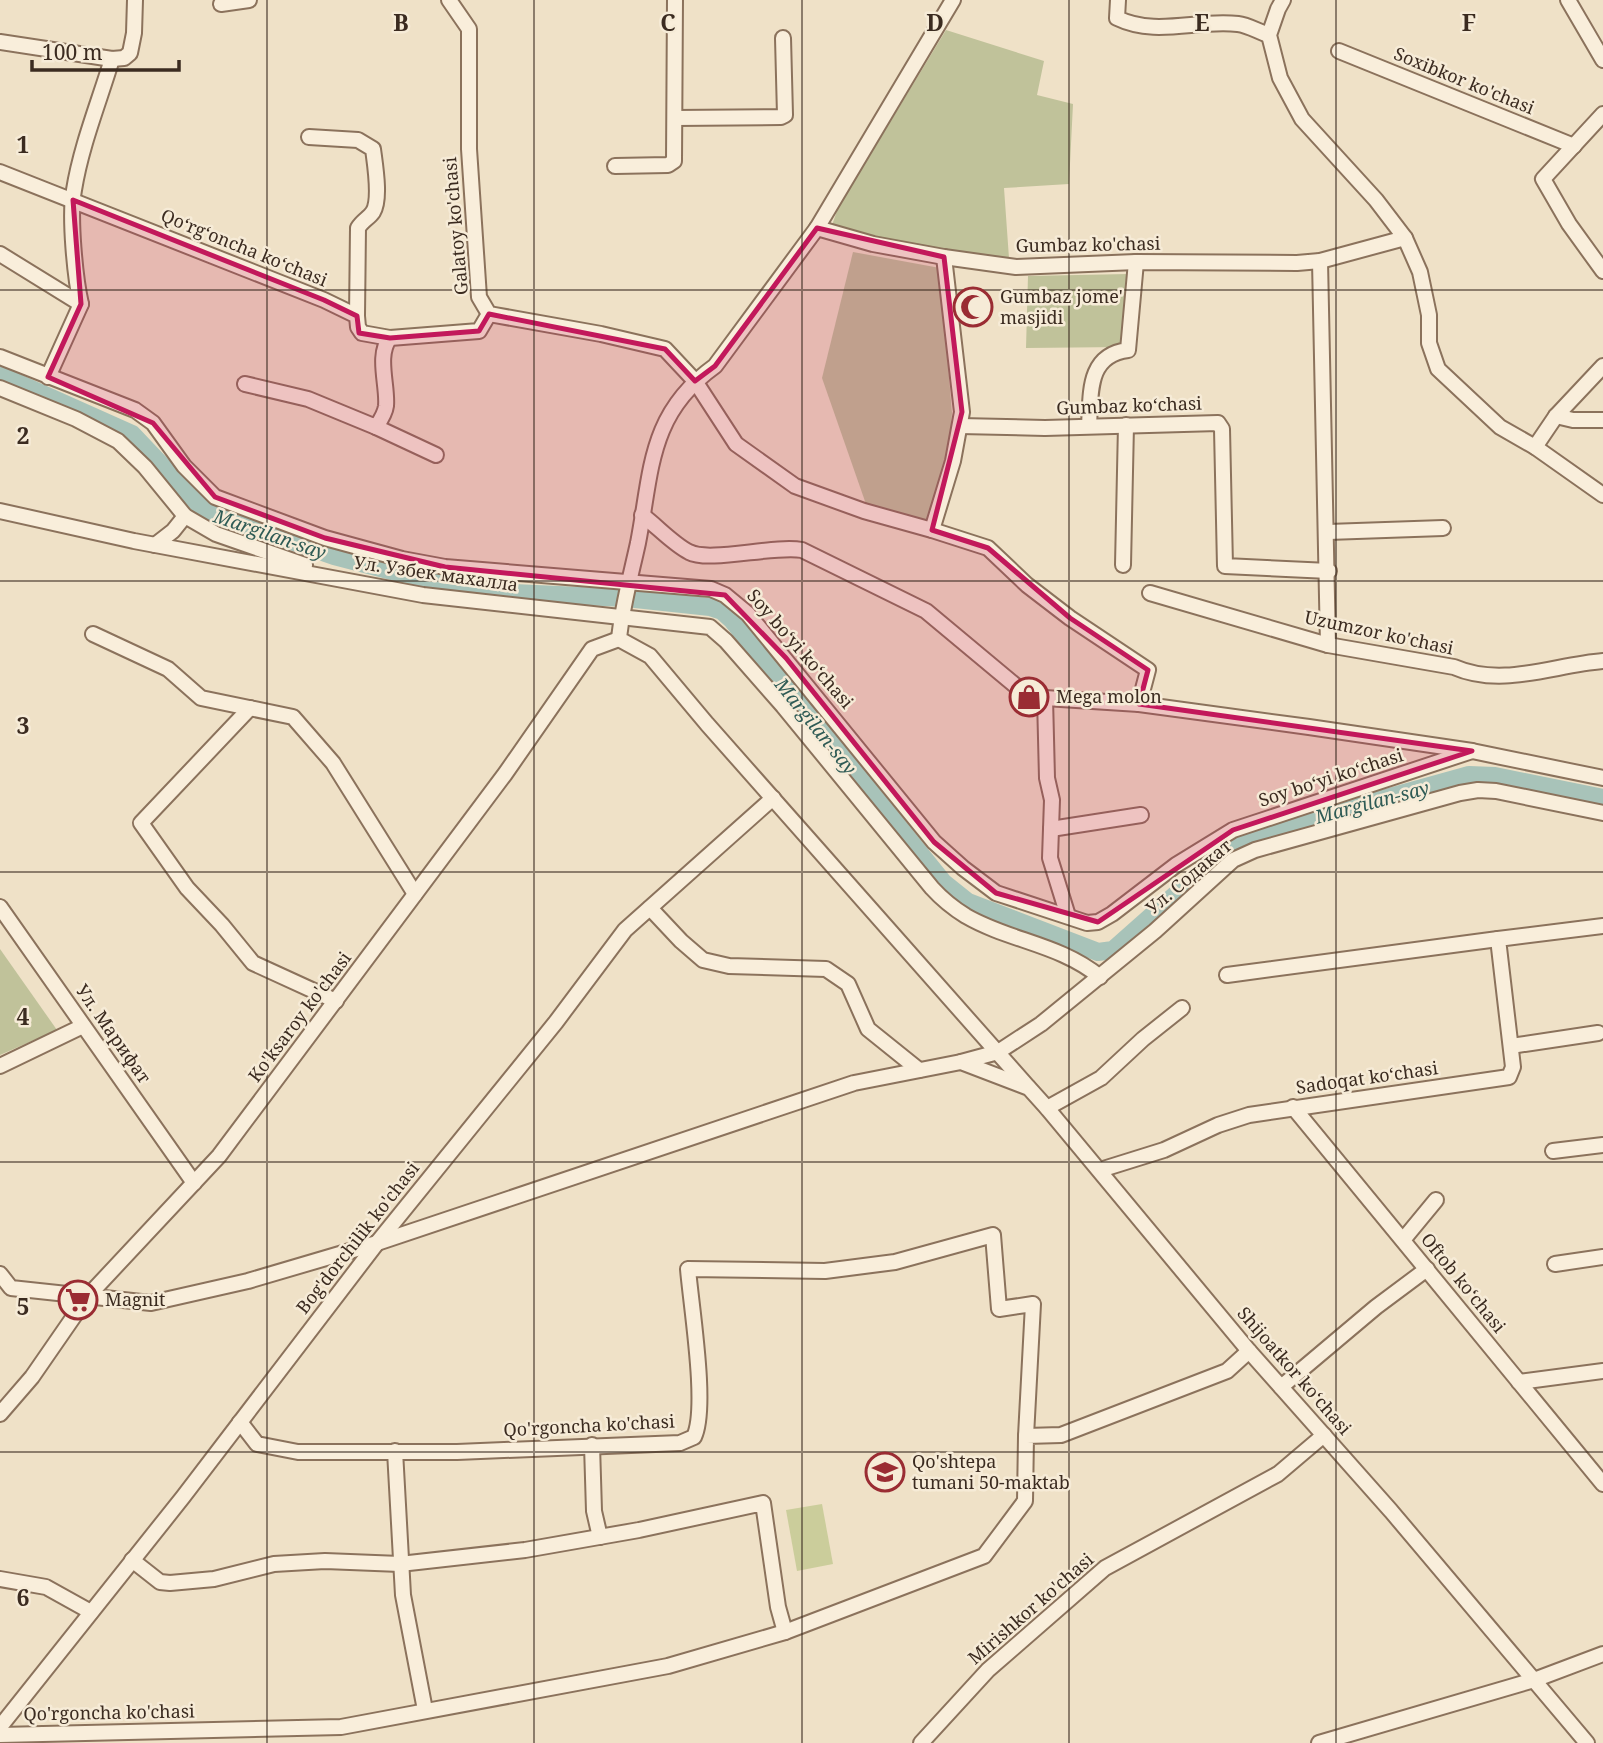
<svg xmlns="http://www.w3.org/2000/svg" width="1603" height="1743" viewBox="0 0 1603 1743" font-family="'Noto Serif',serif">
  <rect width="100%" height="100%" fill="#efe1c7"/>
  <path fill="#cbcd9b" d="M822 1504 833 1564 797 1571 786 1510Z"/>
  <g fill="#c0c29a">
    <path d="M946 30 1044 61 1037 95 1073 104 1069 184 1004 188 1009 258 924 250 831 228 838 208Z"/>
    <path d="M853 252 940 268 952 413 948 461 928 526 867 507 822 378Z"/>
    <path d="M1128 274 1122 347 1026 348 1028 276Z"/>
    <path d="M0 949 57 1030 0 1055Z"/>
  </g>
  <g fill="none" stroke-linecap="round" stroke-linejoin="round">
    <path stroke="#a8c3b9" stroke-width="18" d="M0 375 132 434 205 511 334 556 469 591 626 598 710 607 722 611 732 620 943 882 968 902 1098 952 1113 950 1219 856 1260 833 1469 775 1495 776 1603 798"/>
    <defs>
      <g id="minor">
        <path d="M449 0 469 29V149L479 297 489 314 601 334 665 349 695 381 736 444 795 486 864 511 932 530 988 548 1027 585 1070 618 1148 670 1139 704"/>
        <path d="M953 0 817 228 715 366C648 414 652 471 638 543 631 575 622 607 619 639L650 656 707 724 1028 1087"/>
        <path d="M1118 0 1117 18C1156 37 1197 19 1238 24 1248 25 1259 32 1269 35"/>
        <path d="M1283 0 1278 9 1269 35 1280 78 1302 119 1376 200 1405 238 1420 272 1429 315V343L1438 369 1500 427 1535 447 1603 495"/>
        <path d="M1568 0 1603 60"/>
        <path d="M221 4 249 0"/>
        <path d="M0 42 112 59 124 58 130 53 134 33 135 0"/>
        <path d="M1339 51 1574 146"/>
        <path d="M1603 114 1543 179 1569 224 1603 271"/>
        <path d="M675 118 781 117 785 115 783 38"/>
        <path d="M309 137 358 140 373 149C375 165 381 199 373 212 369 218 362 221 358 228L357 316"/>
        <path d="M615 166 668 165 674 161 675 0"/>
        <path d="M0 172 324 300 357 316 358 327 362 333 390 338"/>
        <path d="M817 228 873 244 944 257 1016 267 1136 262 1297 263 1320 261 1405 238"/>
        <path d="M0 254 81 304 48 377"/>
        <path d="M1320 261 1328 645"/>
        <path d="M81 304C75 278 69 216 74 190 81 146 99 102 112 59"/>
        <path d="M0 357 135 410 153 423 184 466 215 497 325 538 402 559 445 567 711 589 725 595 748 614 934 842 963 868 996 893 1087 923 1098 922 1112 914 1176 865 1233 830 1472 751"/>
        <path d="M245 384 308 399 376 427C380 421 385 414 386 406 388 386 376 355 390 338L479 331 489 314"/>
        <path d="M0 388 76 419 118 441 145 467 185 516 216 534 305 565"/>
        <path d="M1556 416 1573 420H1603"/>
        <path d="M960 426 1045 428 1218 423 1222 429 1225 566 1329 571"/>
        <path d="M1089 426C1091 393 1087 355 1128 350L1136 262"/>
        <path d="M376 427 436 455"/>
        <path d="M1535 447 1556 416 1603 366"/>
        <path d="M0 511 134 541 423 595 710 627 726 641 783 706 932 888C942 899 953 908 966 916 1009 941 1060 944 1100 977"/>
        <path d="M642 515C657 526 673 544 689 552 709 563 773 545 802 550L926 611 1016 686 1045 698 1139 704 1309 727 1472 751 1603 778"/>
        <path d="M932 530 953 461 962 412 944 257"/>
        <path d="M1328 532 1443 528"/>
        <path d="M155 545 173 531 185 516"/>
        <path d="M1123 565 1126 425"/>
        <path d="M1150 593 1328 645 1454 667C1502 688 1553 665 1603 661"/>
        <path d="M93 634 168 669 201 698 293 717 333 763 415 894"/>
        <path d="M1045 698 1047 778 1052 800 1050 858 1068 916"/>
        <path d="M250 708 141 823 187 888 222 925 253 963 336 1001"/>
        <path d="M1051 829 1141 815"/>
        <path d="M0 907 194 1183"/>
        <path d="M650 908 681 941 703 960 729 966 826 969 848 984 868 1029 919 1070"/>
        <path d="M1227 975 1498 939"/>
        <path d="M1511 1046 1598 1033"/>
        <path d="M961 1062 998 1052 1041 1024 1155 931 1233 860 1255 850 1460 793 1478 790 1496 791 1603 813"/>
        <path d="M0 1066 83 1026"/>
        <path d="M1293 1107 1603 1484"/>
        <path d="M1047 1108 1101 1078 1143 1039 1182 1008"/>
        <path d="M1553 1151 1603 1145"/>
        <path d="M1100 1170 1164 1150 1218 1125 1249 1115 1509 1077 1513 1067 1498 939 1603 926"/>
        <path d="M1403 1240 1436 1200"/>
        <path d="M1555 1264 1603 1257"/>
        <path d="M0 1274 11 1288 151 1303 248 1281 377 1243 854 1083 961 1062 1029 1088 1047 1108 1249 1351 1391 1511 1587 1743"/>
        <path d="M1519 1382 1603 1371"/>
        <path d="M1281 1387 1376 1307 1427 1269"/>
        <path d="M0 1414 32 1377 88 1296 219 1156 505 774 592 649 619 639"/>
        <path d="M240 1422 257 1444 298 1452H457L680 1443 694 1437C708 1408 691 1306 688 1269L825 1271 895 1262 993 1235 999 1309 1033 1304 1026 1436"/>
        <path d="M592 1445 594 1511 600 1537"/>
        <path d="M395 1451 403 1595 425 1710"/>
        <path d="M132 1560 160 1582 170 1583 214 1579 274 1564 325 1561 400 1564 525 1550 639 1530 763 1503 778 1607 785 1632"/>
        <path d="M0 1579 46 1587 91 1612"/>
        <path d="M0 1727 183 1497 377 1243 556 1022 625 930 773 798"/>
        <path d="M0 1735 341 1727 668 1666 785 1632 984 1556 1025 1501 1026 1436 1061 1435 1227 1371 1249 1351"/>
        <path d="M921 1743 988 1670 1105 1568 1278 1474 1324 1435"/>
        <path d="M1319 1743 1534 1680 1603 1654"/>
      </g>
    </defs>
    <use href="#minor" stroke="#8b725c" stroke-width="18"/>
    <use href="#minor" stroke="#f9eedb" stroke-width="14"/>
  </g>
  <path fill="#c2185b" fill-opacity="0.2" stroke="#c2185b" stroke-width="5" stroke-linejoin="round" d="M73 200 324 300 357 316 359 333 390 338 479 331 489 314 665 349 695 381 715 366 817 228 944 257 962 412 932 530 988 548 1070 618 1148 670 1139 704 1472 751 1233 830 1098 922 996 893 934 842 786 658 725 595 445 567 325 538 215 497 153 423 48 377 81 304Z"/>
  <path fill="none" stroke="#3b2b20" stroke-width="2" stroke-opacity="0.55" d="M267 0V1743M534 0V1743M802 0V1743M1069 0V1743M1336 0V1743M0 290H1603M0 581H1603M0 872H1603M0 1162H1603M0 1452H1603"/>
  <defs>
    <symbol id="mosque-ring" viewBox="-11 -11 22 22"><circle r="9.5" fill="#f6ebd7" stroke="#9a2c33" stroke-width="1.5"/><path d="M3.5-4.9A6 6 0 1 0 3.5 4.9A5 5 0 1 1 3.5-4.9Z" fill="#9a2c33"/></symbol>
    <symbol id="shop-ring" viewBox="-11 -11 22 22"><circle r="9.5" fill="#f6ebd7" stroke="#9a2c33" stroke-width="1.5"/><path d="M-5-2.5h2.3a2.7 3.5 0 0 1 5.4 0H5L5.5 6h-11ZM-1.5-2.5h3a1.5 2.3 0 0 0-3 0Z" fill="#9a2c33"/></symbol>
    <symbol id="supermarket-ring" viewBox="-11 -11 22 22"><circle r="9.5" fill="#f6ebd7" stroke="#9a2c33" stroke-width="1.5"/><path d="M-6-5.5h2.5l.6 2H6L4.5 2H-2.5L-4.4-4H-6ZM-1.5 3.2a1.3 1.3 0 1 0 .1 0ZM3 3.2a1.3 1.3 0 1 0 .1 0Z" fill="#9a2c33"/></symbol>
    <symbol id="school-ring" viewBox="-11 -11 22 22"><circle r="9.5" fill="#f6ebd7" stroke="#9a2c33" stroke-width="1.5"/><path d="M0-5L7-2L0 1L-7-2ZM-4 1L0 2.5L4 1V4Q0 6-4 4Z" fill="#9a2c33"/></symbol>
  </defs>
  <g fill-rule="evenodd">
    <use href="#mosque-ring" x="951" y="285" width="44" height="44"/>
    <use href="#shop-ring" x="1007" y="675" width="44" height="44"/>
    <use href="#supermarket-ring" x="56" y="1278" width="44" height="44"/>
    <use href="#school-ring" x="863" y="1450" width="44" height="44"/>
  </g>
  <g text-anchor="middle" stroke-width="5" stroke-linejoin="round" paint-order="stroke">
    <g font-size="18" fill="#3b2b20" stroke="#f6ebd7">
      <text transform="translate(1464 81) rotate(22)" y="6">Soxibkor ko'chasi</text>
      <text transform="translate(456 226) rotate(-95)" y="6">Galatoy ko'chasi</text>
      <text transform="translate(1088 245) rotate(-1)" y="6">Gumbaz ko'chasi</text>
      <text transform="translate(244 248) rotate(22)" y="6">Qo‘rg‘oncha ko‘chasi</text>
      <text transform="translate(1129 406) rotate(-2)" y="6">Gumbaz koʻchasi</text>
      <text transform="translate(436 574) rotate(8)" y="6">Ул. Узбек махалла</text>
      <text transform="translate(1379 633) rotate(12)" y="6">Uzumzor ko'chasi</text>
      <text transform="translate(800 649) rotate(49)" y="6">Soy boʻyi koʻchasi</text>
      <text transform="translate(1331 778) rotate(-18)" y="6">Soy boʻyi koʻchasi</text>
      <text transform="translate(1189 877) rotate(-40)" y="6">Ул. Содакат</text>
      <text transform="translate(300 1017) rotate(-53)" y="6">Ko'ksaroy ko'chasi</text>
      <text transform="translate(113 1034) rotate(55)" y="6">Ул. Марифат</text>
      <text transform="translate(1367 1078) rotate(-8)" y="6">Sadoqat koʻchasi</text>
      <text transform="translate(358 1238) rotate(-52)" y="6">Bog'dorchilik ko'chasi</text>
      <text transform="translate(1463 1283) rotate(51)" y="6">Oftob koʻchasi</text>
      <text transform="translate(1294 1371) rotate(49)" y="6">Shijoatkor koʻchasi</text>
      <text transform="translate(589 1426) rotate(-3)" y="6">Qo'rgoncha ko'chasi</text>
      <text transform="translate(1031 1609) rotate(-41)" y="6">Mirishkor ko'chasi</text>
      <text transform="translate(109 1713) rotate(-1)" y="6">Qo'rgoncha ko'chasi</text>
    </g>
    <g font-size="18" fill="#3b2b20" stroke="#f6ebd7" text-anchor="start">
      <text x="1000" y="303">Gumbaz jome'<tspan x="1000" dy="21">masjidi</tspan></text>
      <text x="1056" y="703">Mega molon</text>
      <text x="105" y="1306">Magnit</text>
      <text x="912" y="1468">Qo'shtepa<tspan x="912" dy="21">tumani 50-maktab</tspan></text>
    </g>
    <g font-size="19" font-style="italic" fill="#2f5b55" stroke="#f6ebd7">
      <text transform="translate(270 534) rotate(19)" y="7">Margilan-say</text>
      <text transform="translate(816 726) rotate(51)" y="7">Margilan-say</text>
      <text transform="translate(1372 802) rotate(-15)" y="7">Margilan-say</text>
    </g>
  </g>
  <g font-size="23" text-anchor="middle" font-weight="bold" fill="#3b2b20" stroke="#f6ebd7" stroke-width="5" stroke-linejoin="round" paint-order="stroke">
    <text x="401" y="31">B</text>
    <text x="668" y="31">C</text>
    <text x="935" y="31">D</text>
    <text x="1202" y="31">E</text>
    <text x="1469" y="31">F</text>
    <text x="23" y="153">1</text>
    <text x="23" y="444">2</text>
    <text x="23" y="734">3</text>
    <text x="23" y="1025">4</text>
    <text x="23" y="1315">5</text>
    <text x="23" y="1606">6</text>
  </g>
  <path d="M32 60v10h147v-10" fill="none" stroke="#3b2b20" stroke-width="3.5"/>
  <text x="42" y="60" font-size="21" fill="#3b2b20" stroke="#f6ebd7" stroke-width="5" paint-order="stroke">100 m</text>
</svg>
